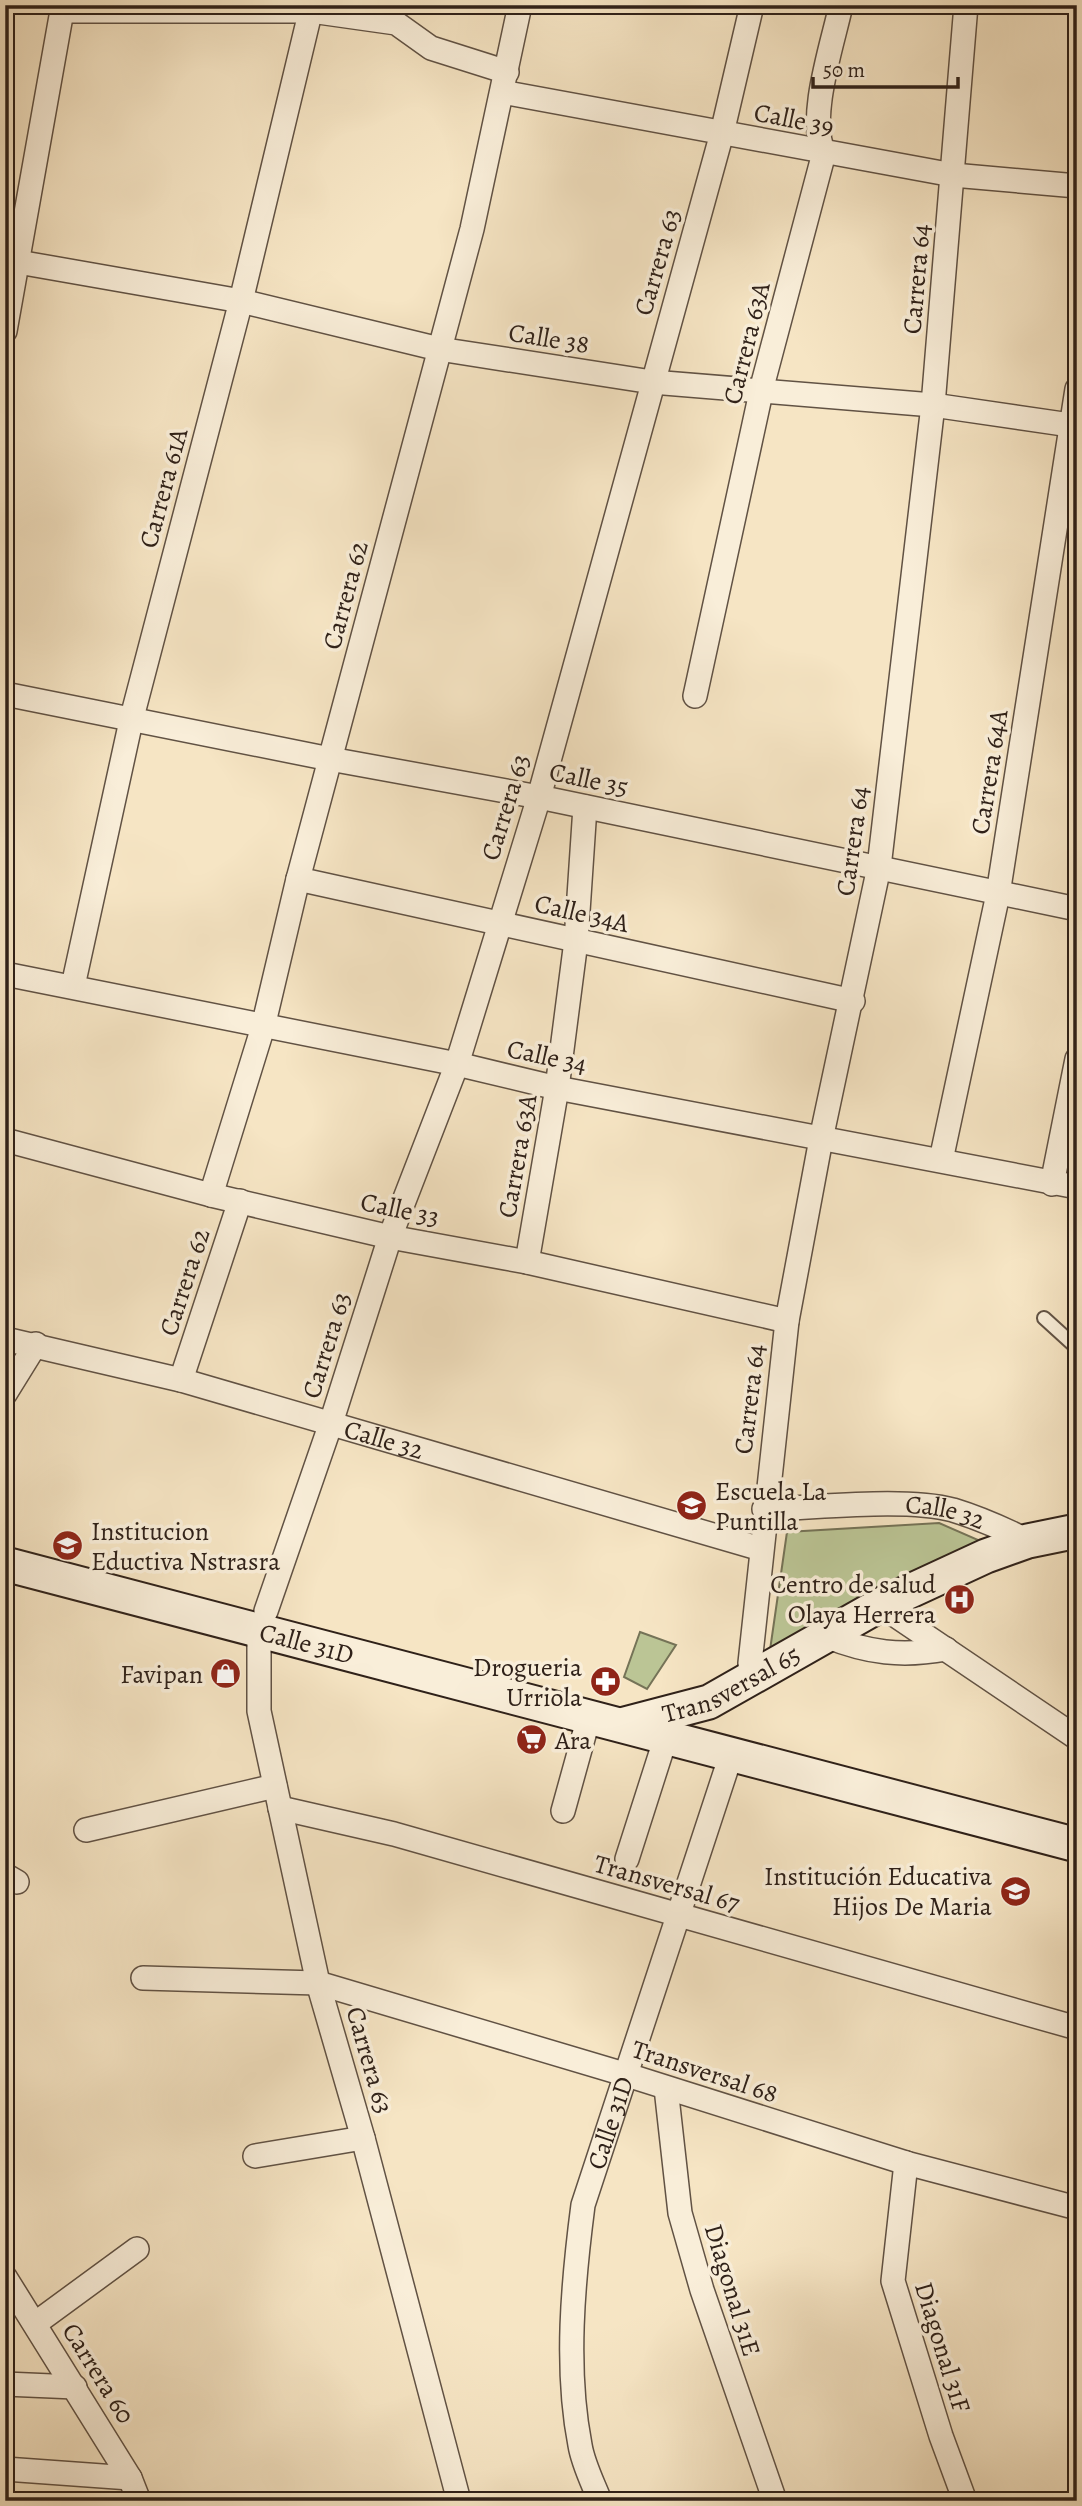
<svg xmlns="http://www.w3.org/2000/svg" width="1082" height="2506" viewBox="0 0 1082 2506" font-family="Alegreya,serif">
  <rect width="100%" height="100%" fill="#f6e5c4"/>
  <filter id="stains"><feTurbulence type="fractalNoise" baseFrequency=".00286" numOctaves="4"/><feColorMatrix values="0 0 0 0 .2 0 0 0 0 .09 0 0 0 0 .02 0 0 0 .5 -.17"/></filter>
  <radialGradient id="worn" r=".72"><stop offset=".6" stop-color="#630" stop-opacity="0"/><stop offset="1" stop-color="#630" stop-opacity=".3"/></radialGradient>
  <g fill="#bbc595" stroke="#757357" stroke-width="2">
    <path d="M939 1523 985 1543 769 1657 787 1532Z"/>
    <path d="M640 1632 676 1645 647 1689 624 1677Z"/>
  </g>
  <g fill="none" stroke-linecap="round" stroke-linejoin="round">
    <defs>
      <path id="lane" d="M1044 1318 1077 1348"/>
      <g id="street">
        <path d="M62 11H311L396 23 431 48 507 72"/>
        <path d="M502 92 953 175 1077 186"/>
        <path d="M18 262 241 301 439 349 652 382 933 405 1077 426"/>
        <path d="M5 331 63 5"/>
        <path d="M5 694 330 759 539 797 1077 909"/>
        <path d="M695 696 763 383 824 153C807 118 833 43 841 5"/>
        <path d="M298 879 853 1001"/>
        <path d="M5 974 457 1064 557 1088 1077 1187"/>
        <path d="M73 986 131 721 241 301 312 5"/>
        <path d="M5 1140 211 1195 390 1237 527 1262 787 1321"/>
        <path d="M941 1160 998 894 1077 389"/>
        <path d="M1052 1184 1077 1059"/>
        <path d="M211 1195 263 1027 298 879 472 229 520 5"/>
        <path d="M527 1262 557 1088 576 941 585 807"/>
        <path id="s1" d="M5 1339 181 1380 761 1549"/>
        <path d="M181 1380 240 1201"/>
        <path d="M5 1394 36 1344"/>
        <path id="s2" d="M764 1509C816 1508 905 1497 953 1510 979 1518 1004 1529 1028 1541"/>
        <path d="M880 1605 1077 1738"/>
        <path d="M266 1611 331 1423 390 1237 457 1064 539 797 722 133 752 5"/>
        <path d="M259 1630V1711L318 1983 363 2138 459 2501"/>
        <path d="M826 1636C868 1653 902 1657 946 1649"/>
        <path d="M752 1678 750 1663 787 1321 821 1139 879 867 933 405 966 5"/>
        <path d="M280 1808 394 1834 1077 2028"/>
        <path d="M563 1811 589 1717"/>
        <path d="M86 1830 275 1786"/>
        <path d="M627 1859 666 1737"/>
        <path d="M5 1875 17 1882"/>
        <path d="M143 1978 318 1983 624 2074 906 2163 1077 2208"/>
        <path d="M666 2088 680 2213 702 2290 775 2501"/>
        <path d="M255 2156 363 2138"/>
        <path d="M906 2163 893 2281 941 2436 965 2501"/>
        <path d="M5 2277 130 2478 139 2501"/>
        <path d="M36 2323 137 2249"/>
        <path d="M5 2384 75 2387"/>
        <path d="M5 2469 130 2478"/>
        <path id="s3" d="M600 2501C593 2483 583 2464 580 2445 565 2368 573 2282 583 2205L731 1755"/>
      </g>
      <g id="secondary">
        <path id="s4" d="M5 1564 1077 1845"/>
        <path id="s5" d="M625 1724 709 1702 880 1605 986 1556 1028 1541 1077 1531"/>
      </g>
    </defs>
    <use href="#lane" stroke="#615244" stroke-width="16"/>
    <use href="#street" stroke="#615244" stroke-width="26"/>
    <use href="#secondary" stroke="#2f2119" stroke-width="37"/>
    <use href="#lane" stroke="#f9eed9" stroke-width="12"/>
    <use href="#street" stroke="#f9eed9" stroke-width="23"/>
    <use href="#secondary" stroke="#f9eed9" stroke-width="33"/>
  </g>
  <defs>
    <symbol id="school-disc" viewBox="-11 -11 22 22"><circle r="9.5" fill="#8f2418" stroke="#f9eed9"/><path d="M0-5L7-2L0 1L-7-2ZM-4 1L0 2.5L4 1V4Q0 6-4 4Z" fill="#fff"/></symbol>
    <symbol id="hospital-disc" viewBox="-11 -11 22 22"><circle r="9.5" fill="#8f2418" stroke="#f9eed9"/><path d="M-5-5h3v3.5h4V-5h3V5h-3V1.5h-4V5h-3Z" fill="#fff"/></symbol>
    <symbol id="shop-disc" viewBox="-11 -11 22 22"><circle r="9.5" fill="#8f2418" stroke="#f9eed9"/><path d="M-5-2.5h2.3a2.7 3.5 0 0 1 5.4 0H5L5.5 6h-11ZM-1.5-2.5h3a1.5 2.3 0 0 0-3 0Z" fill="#fff"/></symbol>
    <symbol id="pharmacy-disc" viewBox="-11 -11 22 22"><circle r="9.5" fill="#8f2418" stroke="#f9eed9"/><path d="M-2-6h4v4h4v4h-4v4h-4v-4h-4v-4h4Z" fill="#fff"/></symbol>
    <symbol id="supermarket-disc" viewBox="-11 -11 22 22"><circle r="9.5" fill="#8f2418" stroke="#f9eed9"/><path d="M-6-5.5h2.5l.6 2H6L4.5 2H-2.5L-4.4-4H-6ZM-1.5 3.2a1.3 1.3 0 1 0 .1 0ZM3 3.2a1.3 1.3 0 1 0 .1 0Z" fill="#fff"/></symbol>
  </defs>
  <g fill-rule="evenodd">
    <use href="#school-disc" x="674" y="1488" width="35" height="35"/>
    <use href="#school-disc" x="50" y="1528" width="35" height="35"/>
    <use href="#hospital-disc" x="942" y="1582" width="35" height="35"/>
    <use href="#shop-disc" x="208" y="1656" width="35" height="35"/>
    <use href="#pharmacy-disc" x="588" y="1664" width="35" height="35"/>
    <use href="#supermarket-disc" x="514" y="1722" width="35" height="35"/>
    <use href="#school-disc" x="998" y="1874" width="35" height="35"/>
  </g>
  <g text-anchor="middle" stroke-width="7" stroke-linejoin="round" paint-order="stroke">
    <g font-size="26" fill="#2f2119" stroke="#f9eed9">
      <text transform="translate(794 119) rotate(11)" y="9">Calle 39</text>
      <text transform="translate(657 262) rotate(-74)" y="9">Carrera 63</text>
      <text transform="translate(916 279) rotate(-85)" y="9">Carrera 64</text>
      <text transform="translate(549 338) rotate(9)" y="9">Calle 38</text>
      <text transform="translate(746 343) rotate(-76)" y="9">Carrera 63A</text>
      <text transform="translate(163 488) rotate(-75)" y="9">Carrera 61A</text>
      <text transform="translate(345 595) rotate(-75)" y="9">Carrera 62</text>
      <text transform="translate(989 772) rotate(-81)" y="9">Carrera 64A</text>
      <text transform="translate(589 779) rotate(12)" y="9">Calle 35</text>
      <text transform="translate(505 807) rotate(-73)" y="9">Carrera 63</text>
      <text transform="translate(852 841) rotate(-82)" y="9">Carrera 64</text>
      <text transform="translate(582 913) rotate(13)" y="9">Calle 34A</text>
      <text transform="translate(547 1056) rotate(12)" y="9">Calle 34</text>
      <text transform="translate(517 1156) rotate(-80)" y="9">Carrera 63A</text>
      <text transform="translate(400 1209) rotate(12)" y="9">Calle 33</text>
      <text transform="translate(184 1282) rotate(-72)" y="9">Carrera 62</text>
      <text transform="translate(326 1345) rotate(-73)" y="9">Carrera 63</text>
      <text transform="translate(749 1399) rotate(-83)" y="9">Carrera 64</text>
      <text dy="9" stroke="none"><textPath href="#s1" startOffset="392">Calle 32</textPath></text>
      <text dy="9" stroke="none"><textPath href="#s2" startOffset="182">Calle 32</textPath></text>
      <text dy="9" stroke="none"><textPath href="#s4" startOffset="312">Calle 31D</textPath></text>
      <text dy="9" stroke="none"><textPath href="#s5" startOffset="114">Transversal 65</textPath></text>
      <text transform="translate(667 1883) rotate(16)" y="9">Transversal 67</text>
      <text transform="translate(370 2060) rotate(74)" y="9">Carrera 63</text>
      <text transform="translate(705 2071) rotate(18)" y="9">Transversal 68</text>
      <text dy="9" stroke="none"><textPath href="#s3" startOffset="387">Calle 31D</textPath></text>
      <text transform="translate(733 2290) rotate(73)" y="9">Diagonal 31E</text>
      <text transform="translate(943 2347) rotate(73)" y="9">Diagonal 31F</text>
      <text transform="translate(99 2373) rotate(58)" y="9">Carrera 60</text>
    </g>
    <g font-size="26" fill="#2f2119" stroke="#f9eed9" text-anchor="end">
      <text x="715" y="1500" text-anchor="start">Escuela La<tspan x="715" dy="30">Puntilla</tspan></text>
      <text x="91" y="1540" text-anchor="start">Institucion<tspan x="91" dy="30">Eductiva Nstrasra</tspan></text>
      <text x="936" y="1593">Centro de salud<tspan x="936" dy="30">Olaya Herrera</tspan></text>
      <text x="582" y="1676">Drogueria<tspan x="582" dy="30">Urriola</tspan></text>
      <text x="203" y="1683">Favipan</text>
      <text x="555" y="1749" text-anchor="start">Ara</text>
      <text x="992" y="1885">Institución Educativa<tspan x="992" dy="30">Hijos De Maria</tspan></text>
    </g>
  </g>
  <rect width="1082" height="2506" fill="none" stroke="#f6e5c4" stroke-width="28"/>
  <rect x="7" y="7" width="1068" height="2492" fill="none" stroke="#2f2119" stroke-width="3.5"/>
  <rect x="14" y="14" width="1054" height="2478" fill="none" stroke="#2f2119" stroke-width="2"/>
  <path d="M813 77v10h145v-10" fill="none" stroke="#2f2119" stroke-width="3.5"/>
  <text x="823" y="77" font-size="21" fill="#2f2119" stroke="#f9eed9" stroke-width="5" paint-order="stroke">50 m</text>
  <rect width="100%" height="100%" filter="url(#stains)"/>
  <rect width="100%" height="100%" fill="url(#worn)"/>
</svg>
